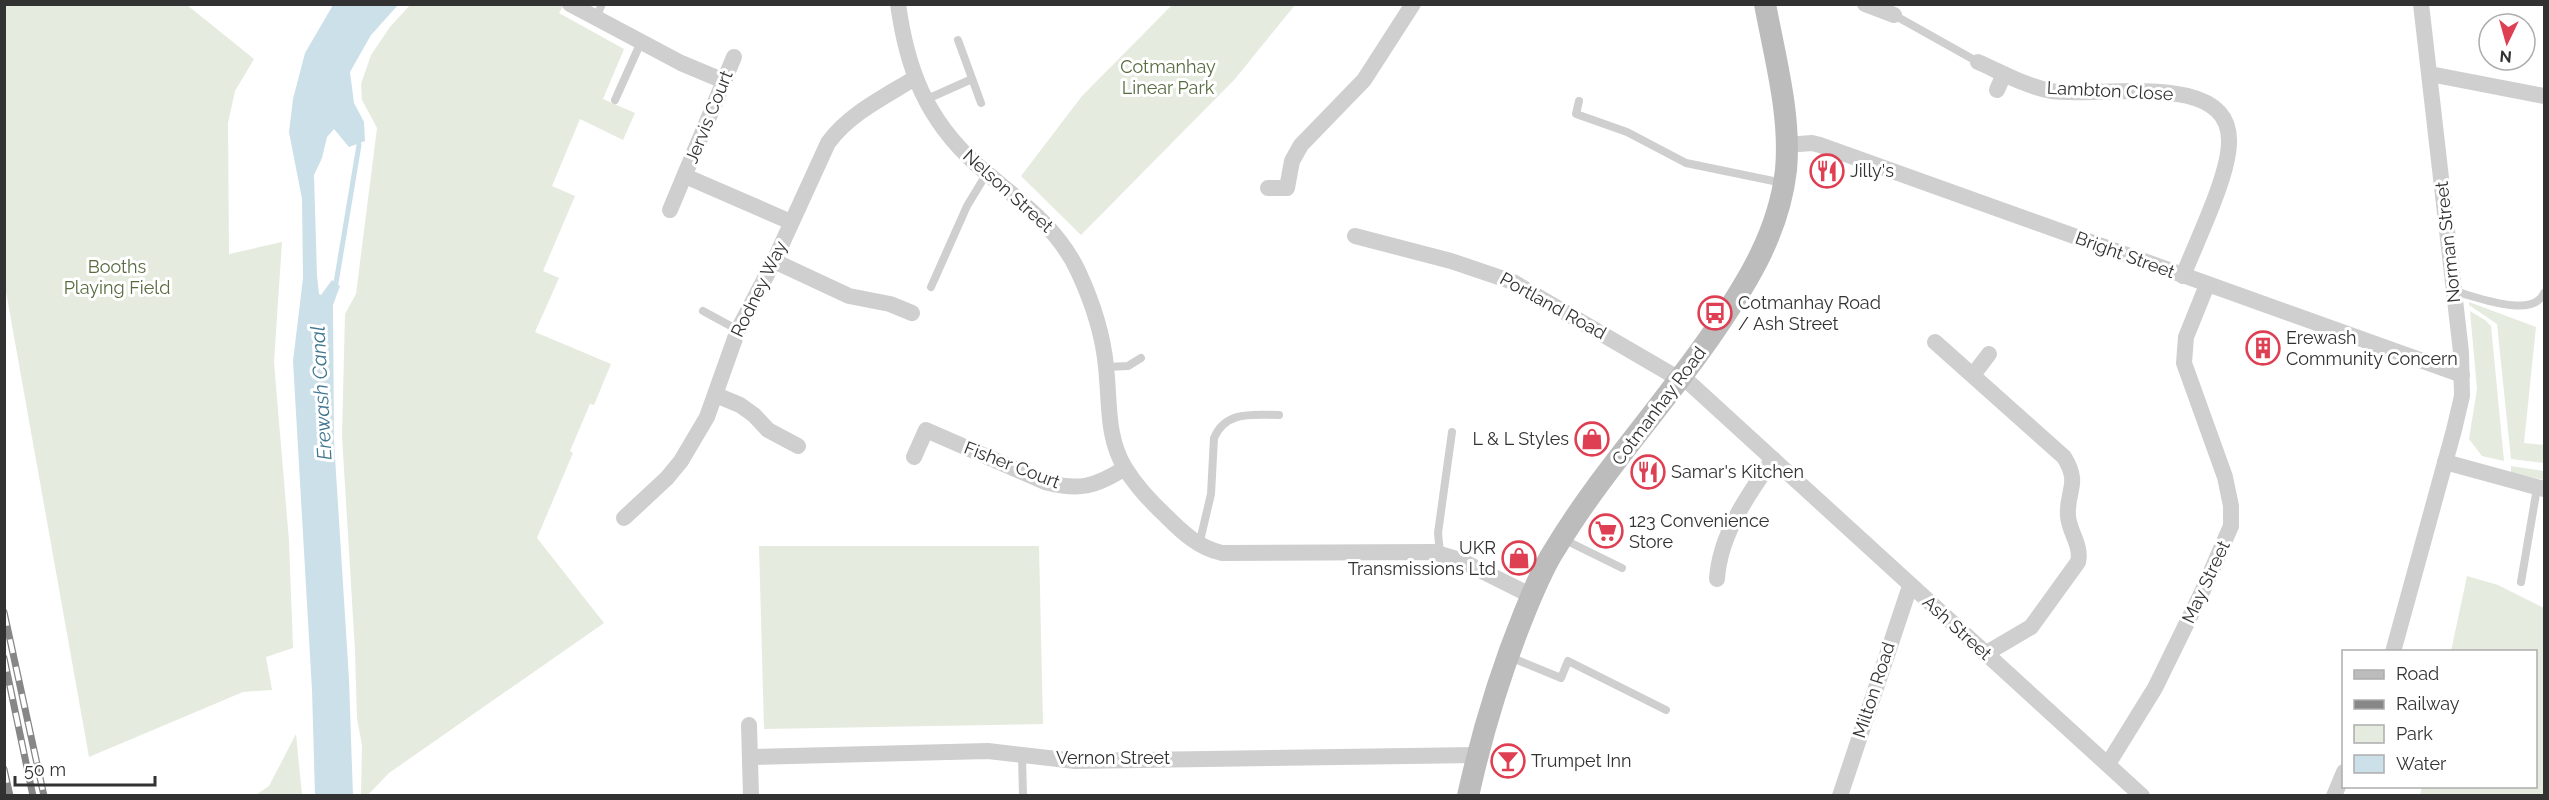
<svg xmlns="http://www.w3.org/2000/svg" width="2549" height="800" viewBox="0 0 2549 800" font-family="Raleway,sans-serif">
  <rect width="100%" height="100%" fill="#fff"/>
  <g fill="#e5ebde">
    <path d="M1173 4 1295 5 1235 79 1081 235 1021 176 1082 96Z"/>
    <path d="M4 5H187L254 59 235 91 228 123 229 254 282 242 274 362 289 541 293 648 266 657 272 690 243 692 89 757 5 286Z"/>
    <path d="M410 5H564L559 13 624 49 603 99 635 113 623 140 580 119 552 186 575 196 543 271 559 278 535 332 611 364 594 405 590 404 570 451 573 453 537 538 604 623 389 773 367 796 361 795 362 745 357 719 355 650 342 436 345 314 356 294 377 128 362 100 361 84 371 55 390 27Z"/>
    <path d="M2469 302 2536 327 2524 443 2544 445V463L2511 459 2497 324 2469 305Z"/>
    <path d="M2470 311 2485 320 2491 326 2504 461 2482 456 2469 439 2477 389Z"/>
    <path d="M2511 466 2544 471V480L2511 473Z"/>
    <path d="M759 546H1039L1043 724 764 729Z"/>
    <path d="M2467 576 2498 585 2544 608V795H2420L2422 787 2536 786V652L2451 651Z"/>
    <path d="M296 734 302 795H256L269 786Z"/>
  </g>
  <path fill="#cce0ea" d="M333 5H398L371 35 350 72 354 103 364 122 365 141 349 147 334 129 327 137 322 158 314 175 317 275 319 294 321 295 332 280 340 286 333 305 334 441 349 679 353 796 315 795 312 690 293 361 303 278 302 199 289 132 293 99 305 53Z"/>
  <g fill="none" stroke-linecap="round" stroke-linejoin="round">
    <path stroke="#cce0ea" stroke-width="5" d="M332 289 336 283 359 145 357 137"/>
    <g stroke="#cfcfcf" stroke-width="8">
      <path d="M1894 15 1978 62"/>
      <path d="M596 18 602 4"/>
      <path d="M958 40 981 103"/>
      <path d="M615 100 641 42"/>
      <path d="M925 100 972 79"/>
      <path d="M1579 101 1576 114 1627 132 1686 163 1783 183"/>
      <path d="M931 287 967 206 987 173"/>
      <path d="M2453 291C2475 296 2532 320 2544 293"/>
      <path d="M703 311 738 330"/>
      <path d="M1106 367 1128 366 1141 358"/>
      <path d="M1563 539 1622 568"/>
      <path d="M1199 545 1211 494 1214 438C1226 410 1253 415 1279 415"/>
      <path d="M1440 554 1438 533 1452 432"/>
      <path d="M2521 582 2537 488"/>
      <path d="M1510 657 1561 678 1568 661 1666 710"/>
      <path d="M1022 755 1023 796"/>
    </g>
    <g stroke="#cfcfcf" stroke-width="16">
      <path d="M570 4 681 63 724 81"/>
      <path d="M898 4C907 69 926 119 976 164 1014 197 1056 224 1078 271 1092 301 1103 334 1106 367 1110 401 1106 437 1125 468 1136 486 1151 502 1166 516 1183 533 1199 548 1222 553L1433 552 1460 560 1532 596"/>
      <path d="M1865 4 1894 15"/>
      <path d="M1978 62C2001 72 2025 86 2051 91 2096 99 2231 68 2229 142 2229 176 2196 242 2183 276"/>
      <path d="M2430 74 2544 96"/>
      <path d="M1997 90 2004 74"/>
      <path d="M1786 145 1812 143 1820 145 2462 375"/>
      <path d="M685 176 791 222"/>
      <path d="M1268 188H1287L1292 161 1301 145 1364 80 1413 4"/>
      <path d="M670 210 734 57"/>
      <path d="M1355 236 1451 261 1513 282 1681 380"/>
      <path d="M774 261 849 296 890 304 912 313"/>
      <path d="M1935 342 2064 457C2081 484 2066 491 2068 516 2069 532 2082 545 2078 562L2031 627 1985 654"/>
      <path d="M1973 375 1989 354"/>
      <path d="M1683 377 2142 796"/>
      <path d="M716 395 740 405 754 415 768 430 798 446"/>
      <path d="M914 457 926 430 1045 482C1079 491 1095 487 1125 468"/>
      <path d="M2445 462 2544 489"/>
      <path d="M624 518 667 478 681 461 707 417 738 330 774 261 828 143C849 114 884 97 915 78"/>
      <path d="M1717 579C1720 534 1748 495 1773 459"/>
      <path d="M2393 652 2454 430 2462 396 2461 352 2421 4"/>
      <path d="M749 725 751 796"/>
      <path d="M750 757 988 751 1075 761 1477 755"/>
      <path d="M2108 764 2155 688 2203 590 2231 526V506L2225 477 2184 363 2186 337 2207 285"/>
      <path d="M1840 796 1910 586"/>
      <path d="M2334 796 2344 772"/>
    </g>
    <path stroke="#bcbcbc" stroke-width="22" d="M1468 796C1482 733 1500 673 1524 614 1533 592 1542 569 1555 549 1602 471 1664 405 1715 330 1749 280 1779 231 1786 170 1791 115 1775 58 1765 4"/>
    <defs>
      <g id="rail">
        <path d="M4 612 44 796"/>
        <path d="M4 658 33 796"/>
        <path d="M4 769 10 796"/>
      </g>
    </defs>
    <use href="#rail" stroke="#878787" stroke-width="7"/>
    <use href="#rail" stroke="#fff" stroke-width="4.5" stroke-dasharray="14" stroke-linecap="butt"/>
  </g>
  <defs>
    <symbol id="restaurant-ring" viewBox="-11 -11 22 22"><circle r="9.5" fill="#fff" stroke="#de3f52" stroke-width="1.5"/><path d="M-5-6h1v4h1v-4h1v4h1v-4h1v5L-1.5 .5V6h-2V.5L-5-1ZM5-6V6H3V1.5H1.5Q1.5-4 5-6Z" fill="#de3f52"/></symbol>
    <symbol id="bus-ring" viewBox="-11 -11 22 22"><circle r="9.5" fill="#fff" stroke="#de3f52" stroke-width="1.5"/><path d="M-5-6H5V4H4V6H2V4H-2V6H-4V4H-5ZM-3.5-4V0h7V-4ZM-3.5 1.2v1.5H-2V1.2ZM2 1.2v1.5H3.5V1.2Z" fill="#de3f52"/></symbol>
    <symbol id="building-ring" viewBox="-11 -11 22 22"><circle r="9.5" fill="#fff" stroke="#de3f52" stroke-width="1.5"/><path d="M-4-6H4V6H1V3H-1V6H-4ZM-2.5-4.3h1.7v1.8h-1.7ZM.8-4.3h1.7v1.8H.8ZM-2.5-1h1.7V.8h-1.7ZM.8-1h1.7V.8H.8Z" fill="#de3f52"/></symbol>
    <symbol id="shop-ring" viewBox="-11 -11 22 22"><circle r="9.5" fill="#fff" stroke="#de3f52" stroke-width="1.5"/><path d="M-5-2.5h2.3a2.7 3.5 0 0 1 5.4 0H5L5.5 6h-11ZM-1.5-2.5h3a1.5 2.3 0 0 0-3 0Z" fill="#de3f52"/></symbol>
    <symbol id="supermarket-ring" viewBox="-11 -11 22 22"><circle r="9.5" fill="#fff" stroke="#de3f52" stroke-width="1.5"/><path d="M-6-5.5h2.5l.6 2H6L4.5 2H-2.5L-4.4-4H-6ZM-1.5 3.2a1.3 1.3 0 1 0 .1 0ZM3 3.2a1.3 1.3 0 1 0 .1 0Z" fill="#de3f52"/></symbol>
    <symbol id="bar-ring" viewBox="-11 -11 22 22"><circle r="9.5" fill="#fff" stroke="#de3f52" stroke-width="1.5"/><path d="M-6-5H6L.8 .8V4.5H3.5V6h-7V4.5H-.8V.8Z" fill="#de3f52"/></symbol>
  </defs>
  <g fill-rule="evenodd">
    <use href="#restaurant-ring" x="1808" y="152" width="38" height="38"/>
    <use href="#bus-ring" x="1696" y="294" width="38" height="38"/>
    <use href="#building-ring" x="2244" y="329" width="38" height="38"/>
    <use href="#shop-ring" x="1573" y="420" width="38" height="38"/>
    <use href="#restaurant-ring" x="1629" y="453" width="38" height="38"/>
    <use href="#supermarket-ring" x="1587" y="512" width="38" height="38"/>
    <use href="#shop-ring" x="1500" y="539" width="38" height="38"/>
    <use href="#bar-ring" x="1489" y="742" width="38" height="38"/>
  </g>
  <g text-anchor="middle" stroke-width="6" stroke-linejoin="round" paint-order="stroke">
    <g font-size="18" fill="#576c40" stroke="#fff">
      <text x="1168" y="73">Cotmanhay<tspan x="1168" dy="21">Linear Park</tspan></text>
      <text x="117" y="273">Booths<tspan x="117" dy="21">Playing Field</tspan></text>
    </g>
    <g font-size="18" fill="#323232" stroke="#fff">
      <text transform="translate(2110 91) rotate(3)" y="6">Lambton Close</text>
      <text transform="translate(709 117) rotate(-68)" y="6">Jervis Court</text>
      <text transform="translate(1008 191) rotate(42)" y="6">Nelson Street</text>
      <text transform="translate(2448 242) rotate(-96)" y="6">Norman Street</text>
      <text transform="translate(2125 255) rotate(20)" y="6">Bright Street</text>
      <text transform="translate(759 289) rotate(-64)" y="6">Rodney Way</text>
      <text transform="translate(1553 306) rotate(29)" y="6">Portland Road</text>
      <text transform="translate(1659 406) rotate(-53)" y="6">Cotmanhay Road</text>
      <text transform="translate(1012 465) rotate(21)" y="6">Fisher Court</text>
      <text transform="translate(2206 582) rotate(-65)" y="6">May Street</text>
      <text transform="translate(1957 628) rotate(42)" y="6">Ash Street</text>
      <text transform="translate(1874 690) rotate(-72)" y="6">Milton Road</text>
      <text x="1113" y="764">Vernon Street</text>
    </g>
    <g font-size="18" fill="#323232" stroke="#fff" text-anchor="start">
      <text x="1850" y="177">Jilly's</text>
      <text x="1738" y="309">Cotmanhay Road<tspan x="1738" dy="21">/ Ash Street</tspan></text>
      <text x="2286" y="344">Erewash<tspan x="2286" dy="21">Community Concern</tspan></text>
      <text x="1569" y="445" text-anchor="end">L &amp; L Styles</text>
      <text x="1671" y="478">Samar's Kitchen</text>
      <text x="1629" y="527">123 Convenience<tspan x="1629" dy="21">Store</tspan></text>
      <text x="1496" y="554" text-anchor="end">UKR<tspan x="1496" dy="21">Transmissions Ltd</tspan></text>
      <text x="1531" y="767">Trumpet Inn</text>
    </g>
    <g font-size="20" font-style="italic" fill="#427791" stroke="#fff">
      <text transform="translate(321 393) rotate(-93)" y="7">Erewash Canal</text>
    </g>
  </g>
  <rect width="2549" height="800" fill="none" stroke="#323232" stroke-width="12"/>
  <rect x="2342" y="650" width="195" height="138" fill="#ffffff" stroke="#adadad" stroke-width="1.5"/>
  <rect x="2354" y="670" width="30" height="9" fill="#bcbcbc" stroke="#adadad" stroke-width="1.5"/>
  <text x="2396" y="680" font-size="18" fill="#323232">Road</text>
  <rect x="2354" y="700" width="30" height="9" fill="#878787" stroke="#adadad" stroke-width="1.5"/>
  <text x="2396" y="710" font-size="18" fill="#323232">Railway</text>
  <rect x="2354" y="725" width="30" height="18" fill="#e5ebde" stroke="#adadad" stroke-width="1.5"/>
  <text x="2396" y="740" font-size="18" fill="#323232">Park</text>
  <rect x="2354" y="755" width="30" height="18" fill="#cce0ea" stroke="#adadad" stroke-width="1.5"/>
  <text x="2396" y="770" font-size="18" fill="#323232">Water</text>
  <g transform="translate(2507 42) rotate(185)"><circle r="28" fill="#ffffff" stroke="#adadad" stroke-width="1.5"/>
  <path d="M0-4.5L10 22L0 15L-10 22Z" fill="#de3f52"/>
  <text y="-9" font-size="16" font-weight="bold" text-anchor="middle" fill="#323232">N</text>
  </g>
  <path d="M15 776v9h140v-9" fill="none" stroke="#323232" stroke-width="3"/>
  <text x="24" y="776" font-size="18" fill="#323232" stroke="#ffffff" stroke-width="4.5" paint-order="stroke">50 m</text>
</svg>
